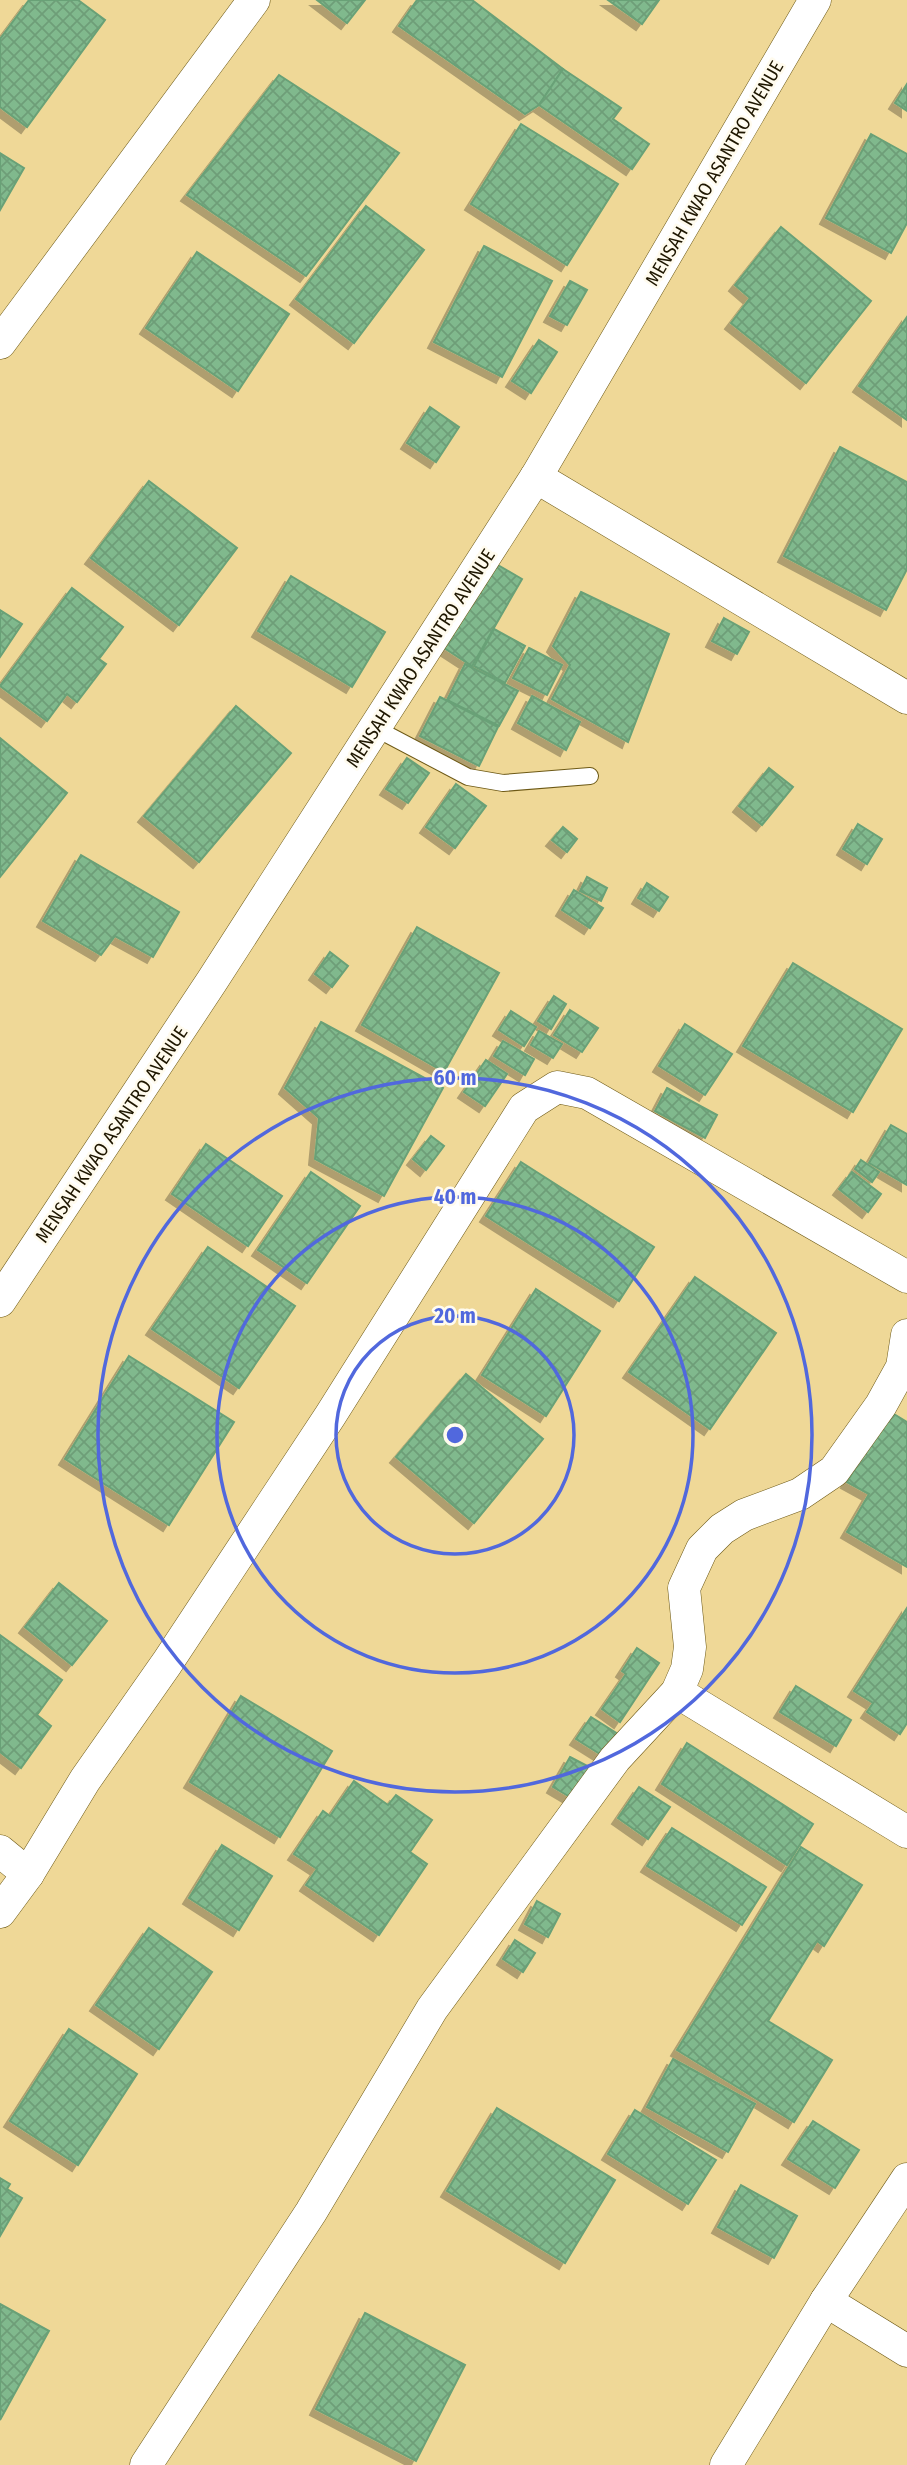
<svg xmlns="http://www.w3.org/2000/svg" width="907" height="2465" viewBox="0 0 907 2465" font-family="'Fira Sans Condensed',sans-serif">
  <defs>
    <pattern id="building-cross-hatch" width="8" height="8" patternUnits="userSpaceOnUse" patternTransform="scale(1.75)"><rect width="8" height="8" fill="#80b98d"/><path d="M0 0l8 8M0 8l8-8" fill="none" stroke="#6e9e78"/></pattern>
    <filter id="shadow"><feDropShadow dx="-6" dy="6" stdDeviation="0" flood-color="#0004"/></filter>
  </defs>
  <rect width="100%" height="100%" fill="#efd897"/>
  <g fill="url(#building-cross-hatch)" stroke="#69a177" stroke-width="2" filter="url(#shadow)">
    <path d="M29 0H78L105 20 27 127 0 107V39Z"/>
    <path d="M317 0H365L347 23Z"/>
    <path d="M417 0H472L563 69 539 105 525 114 399 26Z"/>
    <path d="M608 0H659L642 24Z"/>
    <path d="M563 69 621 108 613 119 649 144 632 169 539 105Z"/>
    <path d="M279 75 399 153 306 276 187 195Z"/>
    <path d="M907 84V111L895 103Z"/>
    <path d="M521 124 618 184 567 265 471 204Z"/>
    <path d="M871 134 907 154V223L891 253 826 218Z"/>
    <path d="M0 153 24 168 0 210Z"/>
    <path d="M366 206 424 250 354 343 296 299Z"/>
    <path d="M781 227 871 301 806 383 731 323 750 298 735 285Z"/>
    <path d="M484 246 552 281 502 377 434 342Z"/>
    <path d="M197 252 289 314 238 391 146 328Z"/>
    <path d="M570 281 587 290 567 325 550 316Z"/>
    <path d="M907 317V420L859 386Z"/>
    <path d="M539 340 557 352 531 393 512 381Z"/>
    <path d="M430 407 459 427 436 462 407 443Z"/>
    <path d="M840 447 907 482V569L886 610 784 556Z"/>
    <path d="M149 481 237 548 179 625 91 558Z"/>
    <path d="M491 561 522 579 472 666 441 646Z"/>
    <path d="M291 576 385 632 352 687 258 631Z"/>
    <path d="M72 588 123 627 99 659 106 664 77 702 67 694 47 721 0 686Z"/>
    <path d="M581 592 669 634 628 742 552 699 570 665 553 646Z"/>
    <path d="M0 610 22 624 0 657Z"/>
    <path d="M724 618 749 632 737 654 712 641Z"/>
    <path d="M494 629 525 646 505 683 474 666Z"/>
    <path d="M529 648 562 665 547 695 513 678Z"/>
    <path d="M465 664 518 691 499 726 447 700Z"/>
    <path d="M532 696 580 722 566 750 518 723Z"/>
    <path d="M440 697 498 727 479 766 420 736Z"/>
    <path d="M236 706 291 753 199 862 144 816Z"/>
    <path d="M0 738 67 793 0 877Z"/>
    <path d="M407 758 429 773 408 803 386 789Z"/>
    <path d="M769 768 793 787 762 825 739 806Z"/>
    <path d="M456 784 486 806 455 848 426 827Z"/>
    <path d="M858 824 882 839 867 864 843 849Z"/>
    <path d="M563 827 577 839 567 852 552 840Z"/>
    <path d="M81 855 179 912 153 957 115 936 101 955 43 921Z"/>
    <path d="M587 877 607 888 601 901 580 891Z"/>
    <path d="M647 883 668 897 659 911 638 898Z"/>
    <path d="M574 890 603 908 590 928 562 910Z"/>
    <path d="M417 927 499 973 444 1072 362 1025Z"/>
    <path d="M330 952 348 966 332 987 315 974Z"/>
    <path d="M793 963 902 1029 853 1112 743 1046Z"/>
    <path d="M554 996 566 1004 551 1029 538 1021Z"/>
    <path d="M570 1010 598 1028 582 1052 554 1035Z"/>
    <path d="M511 1011 536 1027 524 1046 499 1030Z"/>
    <path d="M321 1022 443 1088 384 1196 315 1159 319 1118 285 1088Z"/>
    <path d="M685 1024 732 1054 705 1095 659 1066Z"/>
    <path d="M539 1031 562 1044 553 1058 531 1045Z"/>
    <path d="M503 1041 534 1059 525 1075 494 1056Z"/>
    <path d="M486 1060 507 1074 485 1106 464 1092Z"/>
    <path d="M667 1088 717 1115 705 1138 655 1111Z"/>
    <path d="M891 1125 907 1134V1185L869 1163Z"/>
    <path d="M431 1136 444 1146 426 1170 413 1159Z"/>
    <path d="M206 1144 282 1196 248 1246 172 1194Z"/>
    <path d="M861 1160 879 1172 872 1182 855 1169Z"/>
    <path d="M521 1162 654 1247 619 1301 486 1216Z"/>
    <path d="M311 1172 360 1206 307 1283 258 1250Z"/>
    <path d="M852 1172 881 1194 868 1212 839 1189Z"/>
    <path d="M208 1247 295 1306 239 1388 152 1329Z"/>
    <path d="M695 1277 776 1333 710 1429 629 1372Z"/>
    <path d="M536 1289 600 1331 546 1416 482 1375Z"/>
    <path d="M129 1356 234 1422 169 1525 65 1459Z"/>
    <path d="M466 1374 543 1439 474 1523 396 1457Z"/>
    <path d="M889 1411 907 1422V1567L847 1532 869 1494 847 1482Z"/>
    <path d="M59 1583 107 1621 72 1665 25 1627Z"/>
    <path d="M907 1608V1723L900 1734 867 1712 873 1703 854 1691Z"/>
    <path d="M0 1635 62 1680 37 1715 51 1726 21 1768 0 1752Z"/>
    <path d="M637 1648 659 1663 620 1722 602 1709 626 1674 622 1671Z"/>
    <path d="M796 1686 851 1720 836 1746 780 1712Z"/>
    <path d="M241 1696 332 1751 280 1837 190 1782Z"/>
    <path d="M591 1717 618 1734 603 1756 576 1739Z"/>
    <path d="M687 1743 813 1824 787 1865 662 1784Z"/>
    <path d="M570 1757 593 1769 575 1800 553 1787Z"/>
    <path d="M354 1781 388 1805 396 1795 432 1820 410 1852 427 1864 379 1935 306 1885 317 1869 294 1854 323 1811 330 1816Z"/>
    <path d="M639 1787 670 1807 648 1839 618 1818Z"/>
    <path d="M672 1828 766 1887 742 1925 647 1866Z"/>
    <path d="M222 1845 272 1876 239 1930 189 1898Z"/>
    <path d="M801 1847 862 1885 824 1946 817 1941 768 2021 832 2060 794 2122 677 2050Z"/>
    <path d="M537 1901 560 1914 548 1937 525 1924Z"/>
    <path d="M149 1928 212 1972 159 2049 96 2005Z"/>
    <path d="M515 1940 535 1953 523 1972 503 1959Z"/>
    <path d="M69 2029 137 2074 78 2165 10 2121Z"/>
    <path d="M673 2059 755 2104 728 2152 647 2107Z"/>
    <path d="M497 2108 615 2180 565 2263 447 2191Z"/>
    <path d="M635 2110 716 2160 688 2204 608 2154Z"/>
    <path d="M813 2121 859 2150 835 2188 788 2159Z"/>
    <path d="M0 2178 10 2184 7 2189 22 2198 0 2236Z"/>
    <path d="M741 2185 797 2216 774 2258 718 2227Z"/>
    <path d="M0 2304 49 2331 0 2420Z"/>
    <path d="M365 2313 465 2365 416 2461 316 2409Z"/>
  </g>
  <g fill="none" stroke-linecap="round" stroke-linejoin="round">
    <defs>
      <path id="lane" d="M375 728 468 777 503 783 590 776"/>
      <g id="street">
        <path d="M0 343 254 0"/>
        <path d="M536 477 907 698"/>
        <path d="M0 1301 212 981 536 477 815 0"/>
        <path d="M677 1692 907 1832"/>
        <path d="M0 1851 28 1874"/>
        <path d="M0 1912 28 1874 85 1780 167 1663 330 1416 524 1108 557 1087 587 1093 907 1277"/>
        <path d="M826 2301 907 2351"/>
        <path d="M146 2465 311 2212 432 2009 615 1759 677 1692 687 1669 690 1647 684 1588 702 1549 722 1529 744 1515 800 1494 834 1471 881 1405 902 1367 907 1335"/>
        <path d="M726 2465 826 2301 907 2179"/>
      </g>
    </defs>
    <use href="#lane" stroke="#6d5916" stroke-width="18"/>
    <use href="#street" stroke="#6d5916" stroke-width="33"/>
    <use href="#lane" stroke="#fff" stroke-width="16"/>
    <use href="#street" stroke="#fff" stroke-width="32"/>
  </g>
  <g fill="none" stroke="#5168dd" stroke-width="3.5">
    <circle cx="455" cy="1435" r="119"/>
    <circle cx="455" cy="1435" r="238"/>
    <circle cx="455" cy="1435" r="357"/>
  </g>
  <g text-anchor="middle" stroke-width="5" stroke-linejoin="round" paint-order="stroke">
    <g font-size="19" fill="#1e1600" stroke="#fffbee">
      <text transform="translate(714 173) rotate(-60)" y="7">MENSAH KWAO ASANTRO AVENUE</text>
      <text transform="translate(420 658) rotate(-57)" y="7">MENSAH KWAO ASANTRO AVENUE</text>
      <text transform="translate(111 1134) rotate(-56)" y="7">MENSAH KWAO ASANTRO AVENUE</text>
    </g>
  </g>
  <circle cx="455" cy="1435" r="10" fill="#5168dd" stroke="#fffbee" stroke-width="3.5"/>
  <g font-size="21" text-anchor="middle" font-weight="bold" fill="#5168dd" stroke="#fffbee" stroke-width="5" stroke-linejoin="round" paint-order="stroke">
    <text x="455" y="1085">60 m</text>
    <text x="455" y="1204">40 m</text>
    <text x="455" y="1323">20 m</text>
  </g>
</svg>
